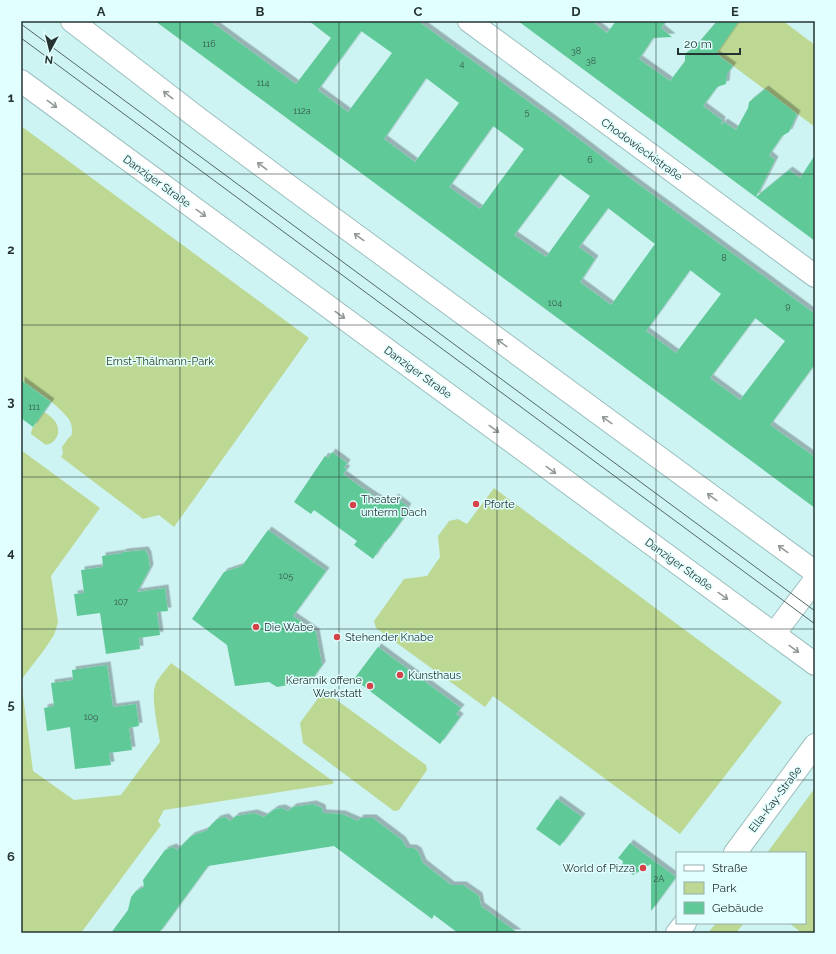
<svg xmlns="http://www.w3.org/2000/svg" width="836" height="954" viewBox="0 0 836 954" font-family="Raleway,sans-serif">
  <defs>
    <filter id="shadow"><feDropShadow dx="3.5" dy="-3.5" stdDeviation="0" flood-color="#0004"/></filter>
  </defs>
  <rect width="100%" height="100%" fill="#cef3f3"/>
  <g fill="#bcd893">
    <path d="M739 21H783L815 45V127L716 53Z"/>
    <path d="M21 126 309 338 174 527 159 515 143 519 61 457 63 454 62 447 70 436 71 437C73 430 72 422 67 417 55 402 36 391 21 380Z"/>
    <path d="M44 412C47 414 52 417 54 420 58 424 60 433 56 438 54 442 50 444 46 445L31 434 32 429Z"/>
    <path d="M21 450 100 508 51 576 58 622 56 629 54 635 44 650 21 680Z"/>
    <path d="M494 488 782 702 680 834 493 696 485 707 376 628 374 621 404 579 427 576 440 557 438 536 449 521 458 519 467 524Z"/>
    <path d="M171 663 334 782 332 784 164 810 158 821 161 825 81 933H21V681L33 771 74 800 121 795 160 742C158 728 150 695 156 683 160 676 166 669 171 663Z"/>
    <path d="M327 693 426 765 427 770 399 810 394 811 303 743 300 723 321 694Z"/>
    <path d="M815 788V933H802L789 923H805V853H767Z"/>
    <path d="M716 923H744L736 933H708Z"/>
  </g>
  <g fill="#60c998" fill-rule="evenodd" filter="url(#shadow)">
    <path d="M155 21H210L296 84 331 38 309 21H418L558 123 630 178 815 314V364L770 425 815 457V508ZM361 31 392 53 348 112 318 90ZM426 78 459 103 415 162 384 139ZM493 126 524 149 480 209 449 187ZM560 174 590 196 546 257 514 235ZM608 208 655 244 611 305 580 282 595 259 579 247ZM690 270 721 294 676 353 646 331ZM755 318 785 341 740 400 710 378Z"/>
    <path d="M518 21H592L607 33 616 21H666L661 28 672 37 653 38 639 59 670 81 685 61V56L687 52 694 48 717 21H739L716 54 733 66 727 74 726 84 717 87 703 106 722 120 721 125 724 122 736 130 748 108 749 102 765 89 797 114 789 132 782 136 769 155 775 160 756 197 789 170 800 178 815 155V241Z"/>
    <path d="M21 380 51 402 33 427 21 418Z"/>
    <path d="M332 452 347 463 344 468 347 469 343 474 365 490 386 504 388 501 391 502 395 497 408 507 405 511 407 513 386 542 385 541 373 559 354 545 357 541 314 510 311 514 294 502 325 456 328 458Z"/>
    <path d="M268 530 326 571 293 616 316 632 322 665 311 681 277 687 269 682 235 686 227 645 192 619 224 572 242 566Z"/>
    <path d="M145 550 148 555 150 568 137 592 165 588 168 611 157 612 160 635 139 638 140 649 106 654 100 613 77 616 74 594 84 593 81 570 103 567 102 556 123 553V552Z"/>
    <path d="M378 647 461 708 456 714 460 717 440 744 354 679Z"/>
    <path d="M107 665 113 707 136 704 139 726 129 728 132 750 109 753 111 765 75 769 70 727 47 731 44 708 54 706 51 683 73 680 72 670Z"/>
    <path d="M557 799 582 817 560 846 536 829Z"/>
    <path d="M313 804 322 808 323 813 342 814 358 821 360 818H373L402 840 407 848H413L418 851 423 863 451 885H463L479 896 481 906 518 933H458L434 915 432 919 334 846 208 866 159 933H111L128 910 131 897 136 891 144 887 143 880 165 850 173 847 177 850 191 836 208 830V828L217 819 225 817 230 821 236 816 254 813 264 817 275 809 282 808 288 811 293 807Z"/>
    <path d="M630 843 676 877 651 911V864L633 875 622 867 623 861 618 858Z"/>
  </g>
  <g fill="none" stroke-linecap="round" stroke-linejoin="round">
    <defs>
      <g id="minor">
        <path d="M469 21 815 276"/>
        <path d="M774 634 815 580"/>
        <path d="M735 853 815 745"/>
        <path d="M677 933 685 923"/>
      </g>
      <g id="primary">
        <path d="M72 21 199 119 293 189 815 572"/>
        <path d="M21 81 815 664"/>
      </g>
    </defs>
    <use href="#minor" stroke="#9cc0bf" stroke-width="24"/>
    <use href="#primary" stroke="#9cc0bf" stroke-width="24"/>
    <use href="#minor" stroke="#fff" stroke-width="22"/>
    <use href="#primary" stroke="#fff" stroke-width="22"/>
    <g stroke="#536867" stroke-width="1">
      <path d="M21 24 815 611"/>
      <path d="M21 38 815 624"/>
    </g>
  </g>
  <defs><path id="oneway-shaft" d="M-6 0H5M1.5-3L5.5 0L1.5 3" fill="none" stroke-width="1.6" stroke-linecap="round" stroke-linejoin="round"/></defs>
  <g stroke="#929a99">
    <use href="#oneway-shaft" transform="translate(168 95) rotate(-142)"/>
    <use href="#oneway-shaft" transform="translate(52 104) rotate(36)"/>
    <use href="#oneway-shaft" transform="translate(262 166) rotate(-143)"/>
    <use href="#oneway-shaft" transform="translate(201 213) rotate(36)"/>
    <use href="#oneway-shaft" transform="translate(359 237) rotate(-144)"/>
    <use href="#oneway-shaft" transform="translate(340 315) rotate(36)"/>
    <use href="#oneway-shaft" transform="translate(502 343) rotate(-144)"/>
    <use href="#oneway-shaft" transform="translate(607 420) rotate(-144)"/>
    <use href="#oneway-shaft" transform="translate(494 429) rotate(36)"/>
    <use href="#oneway-shaft" transform="translate(551 470) rotate(36)"/>
    <use href="#oneway-shaft" transform="translate(712 497) rotate(-144)"/>
    <use href="#oneway-shaft" transform="translate(783 549) rotate(-144)"/>
    <use href="#oneway-shaft" transform="translate(723 596) rotate(36)"/>
    <use href="#oneway-shaft" transform="translate(794 649) rotate(36)"/>
  </g>
  <path fill="none" stroke="#253433" stroke-width="1" stroke-opacity="0.55" d="M180 21V933M339 21V933M497 21V933M656 21V933M21 174H815M21 325H815M21 477H815M21 629H815M21 780H815"/>
  <g fill="#d34348" stroke="#e1fffe" stroke-width="1.5">
    <circle cx="476" cy="504" r="4"/>
    <circle cx="353" cy="505" r="4"/>
    <circle cx="256" cy="627" r="4"/>
    <circle cx="337" cy="637" r="4"/>
    <circle cx="400" cy="675" r="4"/>
    <circle cx="370" cy="686" r="4"/>
    <circle cx="643" cy="868" r="4"/>
  </g>
  <g text-anchor="middle" stroke-width="3" stroke-linejoin="round" paint-order="stroke">
    <g font-size="9" fill="#34594c">
      <text x="209" y="47">116</text>
      <text x="576" y="54">38</text>
      <text x="591" y="64">38</text>
      <text x="462" y="67">4</text>
      <text x="263" y="86">114</text>
      <text x="302" y="114">112a</text>
      <text x="527" y="115">5</text>
      <text x="590" y="163">6</text>
      <text x="724" y="261">8</text>
      <text x="555" y="306">104</text>
      <text x="788" y="309">9</text>
      <text x="34" y="410">111</text>
      <text x="286" y="579">105</text>
      <text x="121" y="605">107</text>
      <text x="91" y="720">109</text>
      <text x="659" y="882">2A</text>
    </g>
    <g font-size="11" fill="#253433" stroke="#e1fffe">
      <text transform="translate(642 149) rotate(36)" y="4">Chodowieckistraße</text>
      <text transform="translate(157 181) rotate(36)" y="4">Danziger Straße</text>
      <text transform="translate(418 372) rotate(36)" y="4">Danziger Straße</text>
      <text transform="translate(679 564) rotate(36)" y="4">Danziger Straße</text>
      <text transform="translate(775 799) rotate(-53)" y="4">Ella-Kay-Straße</text>
    </g>
    <g font-size="11" fill="#283510" stroke="#e1fffe">
      <text x="160" y="365">Ernst-Thälmann-Park</text>
    </g>
    <g font-size="11" fill="#253433" stroke="#e1fffe" text-anchor="start">
      <text x="361" y="503">Theater<tspan x="361" dy="13">unterm Dach</tspan></text>
      <text x="484" y="508">Pforte</text>
      <text x="264" y="631">Die Wabe</text>
      <text x="345" y="641">Stehender Knabe</text>
      <text x="408" y="679">Kunsthaus</text>
      <text x="362" y="684" text-anchor="end">Keramik offene<tspan x="362" dy="13">Werkstatt</tspan></text>
      <text x="635" y="872" text-anchor="end">World of Pizza</text>
    </g>
  </g>
  <rect width="836" height="954" fill="none" stroke="#e1fffe" stroke-width="44"/>
  <rect x="676" y="852" width="130" height="72" fill="#e1fffe" stroke="#96aead"/>
  <rect x="684" y="865" width="20" height="6" fill="#ffffff" stroke="#96aead"/>
  <text x="712" y="872" font-size="12" fill="#253433">Straße</text>
  <rect x="684" y="882" width="20" height="12" fill="#bcd893" stroke="#96aead"/>
  <text x="712" y="892" font-size="12" fill="#253433">Park</text>
  <rect x="684" y="902" width="20" height="12" fill="#60c998" stroke="#96aead"/>
  <text x="712" y="912" font-size="12" fill="#253433">Gebäude</text>
  <g transform="translate(50 50) rotate(187)" stroke="#e1fffe" stroke-width="3" paint-order="stroke">
  <path d="M0-3L7 15L0 10L-7 15Z" fill="#253433"/>
  <text y="-6" font-size="11" font-weight="bold" text-anchor="middle" fill="#253433">N</text>
  </g>
  <path d="M678 48v6h62v-6" fill="none" stroke="#253433" stroke-width="2"/>
  <text x="684" y="48" font-size="12" fill="#253433" stroke="#e1fffe" stroke-width="3" paint-order="stroke">20 m</text>
  <rect x="22" y="22" width="792" height="910" fill="none" stroke="#253433" stroke-width="1.5"/>
  <g font-size="13" text-anchor="middle" font-weight="bold" fill="#253433">
    <text x="101" y="16">A</text>
    <text x="260" y="16">B</text>
    <text x="418" y="16">C</text>
    <text x="576" y="16">D</text>
    <text x="735" y="16">E</text>
    <text x="11" y="102">1</text>
    <text x="11" y="254">2</text>
    <text x="11" y="406">3</text>
    <text x="11" y="557">4</text>
    <text x="11" y="709">5</text>
    <text x="11" y="861">6</text>
  </g>
</svg>
